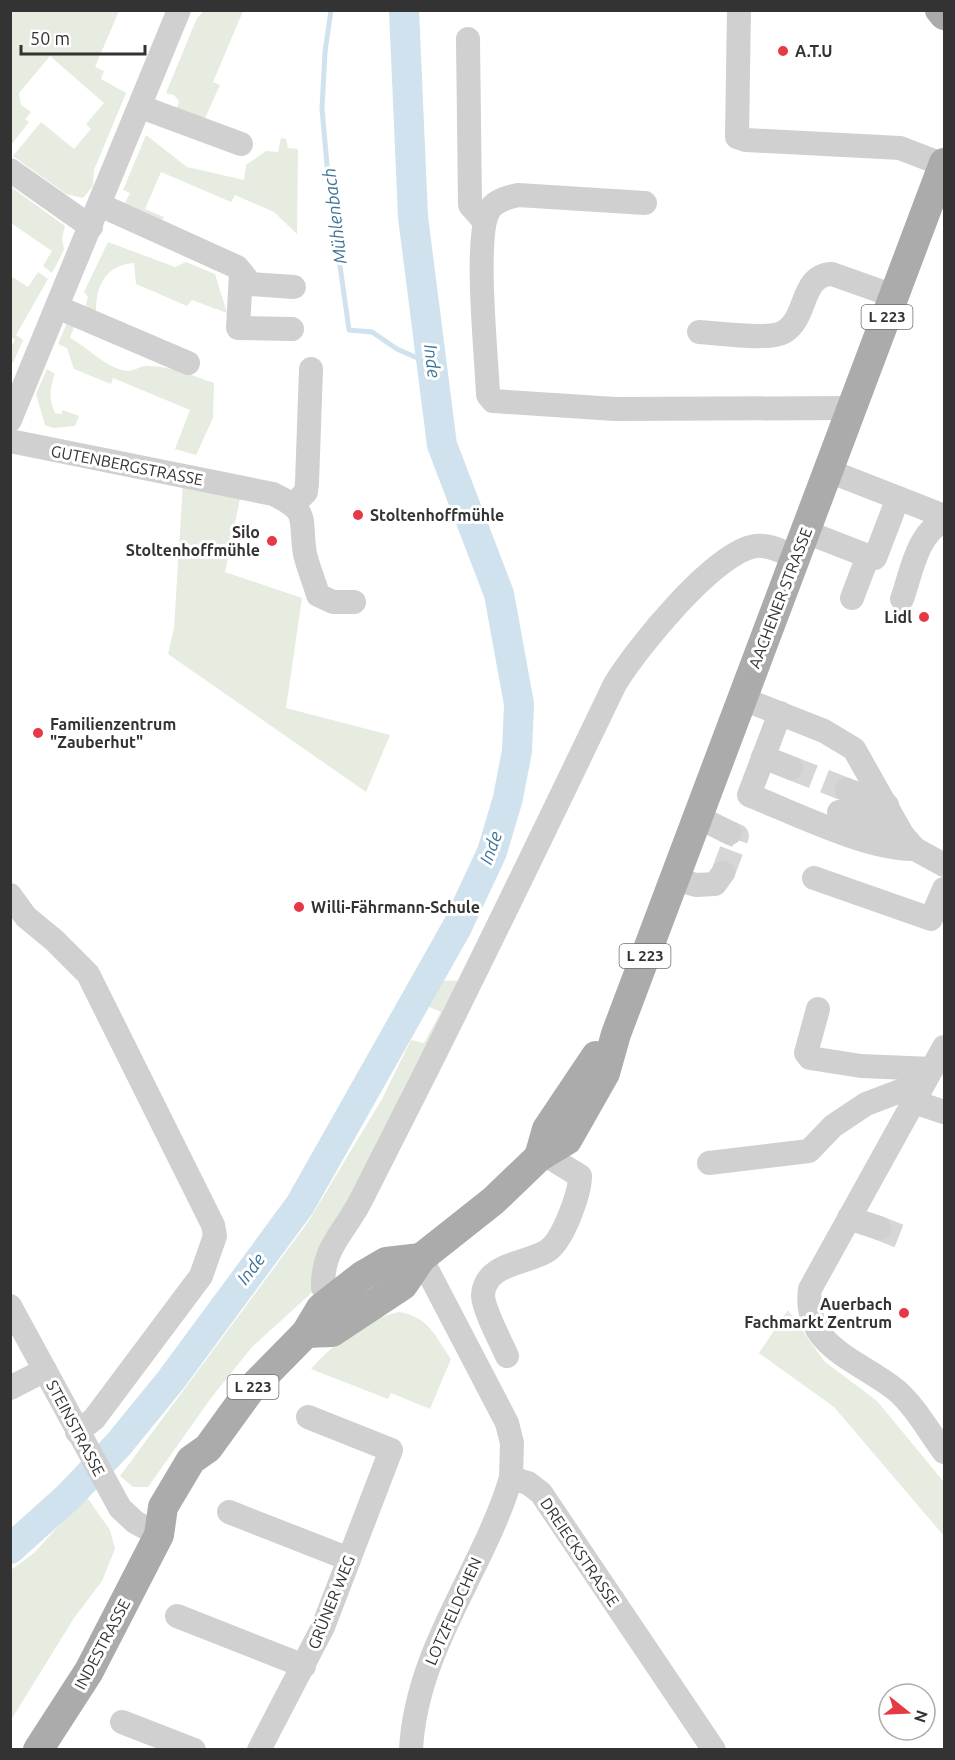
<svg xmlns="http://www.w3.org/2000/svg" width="955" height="1760" viewBox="0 0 955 1760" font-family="Ubuntu,sans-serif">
  <rect width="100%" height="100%" fill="#fff"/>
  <g fill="#e6ecdf">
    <path d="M11 10 119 11 95 67 104 71 101 79 126 93 94 170 93 186 83 198 66 194 13 156 41 122 74 149 91 129 86 124 104 103 50 56 19 93 21 105 31 112 25 119 29 122 11 145Z"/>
    <path d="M204 11H243L213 82 220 85 202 125 175 115 179 101 174 95 166 93 197 18Z"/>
    <path d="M146 135 187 167 244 180 246 165 266 151 278 152 281 138 286 139 288 148 298 149 297 234 274 212 235 195 231 202 161 172 145 209 164 217 160 224 123 207 130 193 123 190Z"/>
    <path d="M11 187 65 226 62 238 64 250 52 273 43 266 52 251 11 223Z"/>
    <path d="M108 242 175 267 186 262 215 274 227 313 192 300 187 306 136 284 134 263C106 265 96 285 96 311L83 315 88 297 84 292Z"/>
    <path d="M38 272 48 279 16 335 23 340 13 363 10 361 11 347 15 340 11 337V276L28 287Z"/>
    <path d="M69 318 76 321 70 338C88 347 105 368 127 371 133 371 139 367 145 366 169 365 192 375 214 383L213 418 196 455 175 449 190 410 113 378 111 384 74 369 67 348 58 344Z"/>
    <path d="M47 369 55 374C50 388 48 398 55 413L61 414 63 410 79 416 75 426 53 428 45 425 36 394Z"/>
    <path d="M183 483 241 494 225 572 302 598 286 708 390 735 366 792 168 654 174 628Z"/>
    <path d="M466 980 319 1286 252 1347 211 1398 148 1487H133L120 1476 308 1222 382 1099 411 1040 424 1043 441 1012 427 1006 440 981Z"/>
    <path d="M788 1310 824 1361 877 1401 944 1482V1536L834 1407 759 1353Z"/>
    <path d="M399 1312C429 1317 435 1336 451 1359L430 1409 391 1393 388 1399 311 1369C334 1343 365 1319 399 1312Z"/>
    <path d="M86 1496 110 1530 115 1549 102 1581 74 1618 11 1720V1570L34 1553Z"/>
  </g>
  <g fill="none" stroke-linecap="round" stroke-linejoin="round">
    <path stroke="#cfe2ee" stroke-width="5" d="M331 10 325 52 322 109 329 187 349 330 372 332 397 349 431 364"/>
    <path stroke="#cfe2ee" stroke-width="30" d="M10 1549 67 1498 118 1445 171 1380 300 1205 457 927 492 852 508 798 517 751 519 704 499 594 442 445 413 217 404 10"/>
    <g stroke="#d6d6d6" stroke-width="24" stroke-dasharray="24 12" stroke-linecap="butt">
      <path d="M791 768 847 790"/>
      <path d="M723 873 737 836 730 833"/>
      <path d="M879 1228 899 1236"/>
    </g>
    <g stroke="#d0d0d0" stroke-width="24">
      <path d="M739 10 737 137 746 140 900 148 944 165"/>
      <path d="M468 39 470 205 484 221"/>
      <path d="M141 107 241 144"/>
      <path d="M10 170 91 227"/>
      <path d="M645 203 518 195C509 197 496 200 490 209 473 232 487 360 488 395L493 401 615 409 852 408"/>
      <path d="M100 205 237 267 251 284 294 287"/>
      <path d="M241 273 238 328 292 329"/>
      <path d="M57 307 188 363"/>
      <path d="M699 332C719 333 768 341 784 332 808 318 800 275 832 274L894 296"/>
      <path d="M10 420 179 10"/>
      <path d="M10 441 273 494C311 512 299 518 305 554 308 567 314 581 318 595L333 602H354"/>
      <path d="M829 471 944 516"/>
      <path d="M294 504 306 492 307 483 311 369"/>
      <path d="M806 532 868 556 852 598"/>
      <path d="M868 556 875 558 898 498"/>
      <path d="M902 599C911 574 917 533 944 521"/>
      <path d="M741 698 824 731 854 749 902 834 915 849 944 865"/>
      <path d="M780 713 749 795C794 813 868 850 915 849"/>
      <path d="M763 757 791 768"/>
      <path d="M847 790 887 805"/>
      <path d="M839 812 899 833"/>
      <path d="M698 817 730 833"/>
      <path d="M814 878 931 919 944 889"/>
      <path d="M675 879 696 885 715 884 723 873"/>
      <path d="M10 895 26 917 54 940 88 974 213 1225 215 1236 201 1276 94 1419 77 1432"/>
      <path d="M818 1009 806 1053 810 1058 861 1066 932 1069"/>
      <path d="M944 1047 810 1289C802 1347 859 1360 896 1390 915 1406 929 1432 944 1452"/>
      <path d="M914 1102 944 1112"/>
      <path d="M709 1163 809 1151 833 1126 866 1104 924 1082"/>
      <path d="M849 1218 879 1228"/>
      <path d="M421 1258 507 1423 512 1443 511 1478 528 1483 541 1493 714 1750"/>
      <path d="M333 1299 323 1288C322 1248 343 1234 360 1202 374 1174 389 1145 403 1117 476 974 545 829 615 684 636 649 715 551 756 546 770 544 784 553 796 557"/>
      <path d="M10 1306 120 1508 135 1522 159 1535"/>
      <path d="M507 1356C501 1342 483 1309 483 1295 485 1263 526 1264 547 1251 563 1241 580 1193 580 1176L544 1154"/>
      <path d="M10 1388 45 1370"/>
      <path d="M229 1512 349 1559"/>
      <path d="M177 1616 304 1666"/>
      <path d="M122 1722 194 1750"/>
      <path d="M259 1750 323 1627 391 1450 308 1417"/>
      <path d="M411 1750C416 1649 483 1571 511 1478"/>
    </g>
    <g stroke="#ababab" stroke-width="30">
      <path d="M940 10 944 15"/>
      <path d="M539 1157 547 1129 596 1056"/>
      <path d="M306 1333 332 1332 403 1285 421 1258 493 1201 539 1157 567 1140 605 1073 616 1034 944 163"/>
      <path d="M38 1750 89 1671 159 1535 163 1507 191 1460 208 1448 250 1390 306 1333 321 1308 362 1276 386 1262 421 1258"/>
    </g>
  </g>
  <g fill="#e63946" stroke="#fff" stroke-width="2">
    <circle cx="783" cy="51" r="6"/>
    <circle cx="358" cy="515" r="6"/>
    <circle cx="272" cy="541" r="6"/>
    <circle cx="924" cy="617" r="6"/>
    <circle cx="38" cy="733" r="6"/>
    <circle cx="299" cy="907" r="6"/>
    <circle cx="904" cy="1313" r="6"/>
  </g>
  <g text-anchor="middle" stroke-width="6" stroke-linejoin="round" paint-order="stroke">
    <g fill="#fff" stroke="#707070" stroke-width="1.5">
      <rect x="861.5" y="305" width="51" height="24" rx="4.5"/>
      <rect x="619.5" y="944" width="51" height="24" rx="4.5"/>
      <rect x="227.5" y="1375" width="51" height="24" rx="4.5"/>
    </g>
    <g font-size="15" font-weight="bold" fill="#333">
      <text x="887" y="322">L 223</text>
      <text x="645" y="961">L 223</text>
      <text x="253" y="1392">L 223</text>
    </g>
    <g font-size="16" font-weight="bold" fill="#333" stroke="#fff" text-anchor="start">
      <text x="795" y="57">A.T.U</text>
      <text x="370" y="521">Stoltenhoffmühle</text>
      <text x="260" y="538" text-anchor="end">Silo<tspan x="260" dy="18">Stoltenhoffmühle</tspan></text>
      <text x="912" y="623" text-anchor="end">Lidl</text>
      <text x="50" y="730">Familienzentrum<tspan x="50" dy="18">"Zauberhut"</tspan></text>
      <text x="311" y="913">Willi-Fährmann-Schule</text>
      <text x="892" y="1310" text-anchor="end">Auerbach<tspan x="892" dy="18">Fachmarkt Zentrum</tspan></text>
    </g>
    <g font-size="16" fill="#333" stroke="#fff">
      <text transform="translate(127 465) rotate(11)" y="6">GUTENBERGSTRASSE</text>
      <text transform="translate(780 598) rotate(-69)" y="6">AACHENER STRASSE</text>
      <text transform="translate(76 1428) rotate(62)" y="6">STEINSTRASSE</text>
      <text transform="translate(580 1552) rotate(56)" y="6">DREIECKSTRASSE</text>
      <text transform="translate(331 1602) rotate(-68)" y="6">GRÜNER WEG</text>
      <text transform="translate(453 1611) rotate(-66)" y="6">LOTZFELDCHEN</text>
      <text transform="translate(102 1644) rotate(-62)" y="6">INDESTRASSE</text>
    </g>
    <g font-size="18" font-style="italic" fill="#3f7597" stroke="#fff">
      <text transform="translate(335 216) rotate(-97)" y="6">Mühlenbach</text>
      <text transform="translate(432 361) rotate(83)" y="6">Inde</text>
      <text transform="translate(491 848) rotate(-70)" y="6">Inde</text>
      <text transform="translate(251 1269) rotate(-53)" y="6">Inde</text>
    </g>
  </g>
  <rect width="955" height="1760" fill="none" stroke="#333333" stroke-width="24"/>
  <g transform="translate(907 1712) rotate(108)"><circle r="28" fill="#ffffff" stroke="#adadad" stroke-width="1.5"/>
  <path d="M0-4.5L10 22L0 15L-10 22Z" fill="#e63946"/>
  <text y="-9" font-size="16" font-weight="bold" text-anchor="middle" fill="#333333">N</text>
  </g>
  <path d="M21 45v9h124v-9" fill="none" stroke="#333333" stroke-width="3"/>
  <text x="30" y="45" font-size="18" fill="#333333" stroke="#ffffff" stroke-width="4.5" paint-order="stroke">50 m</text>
</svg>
